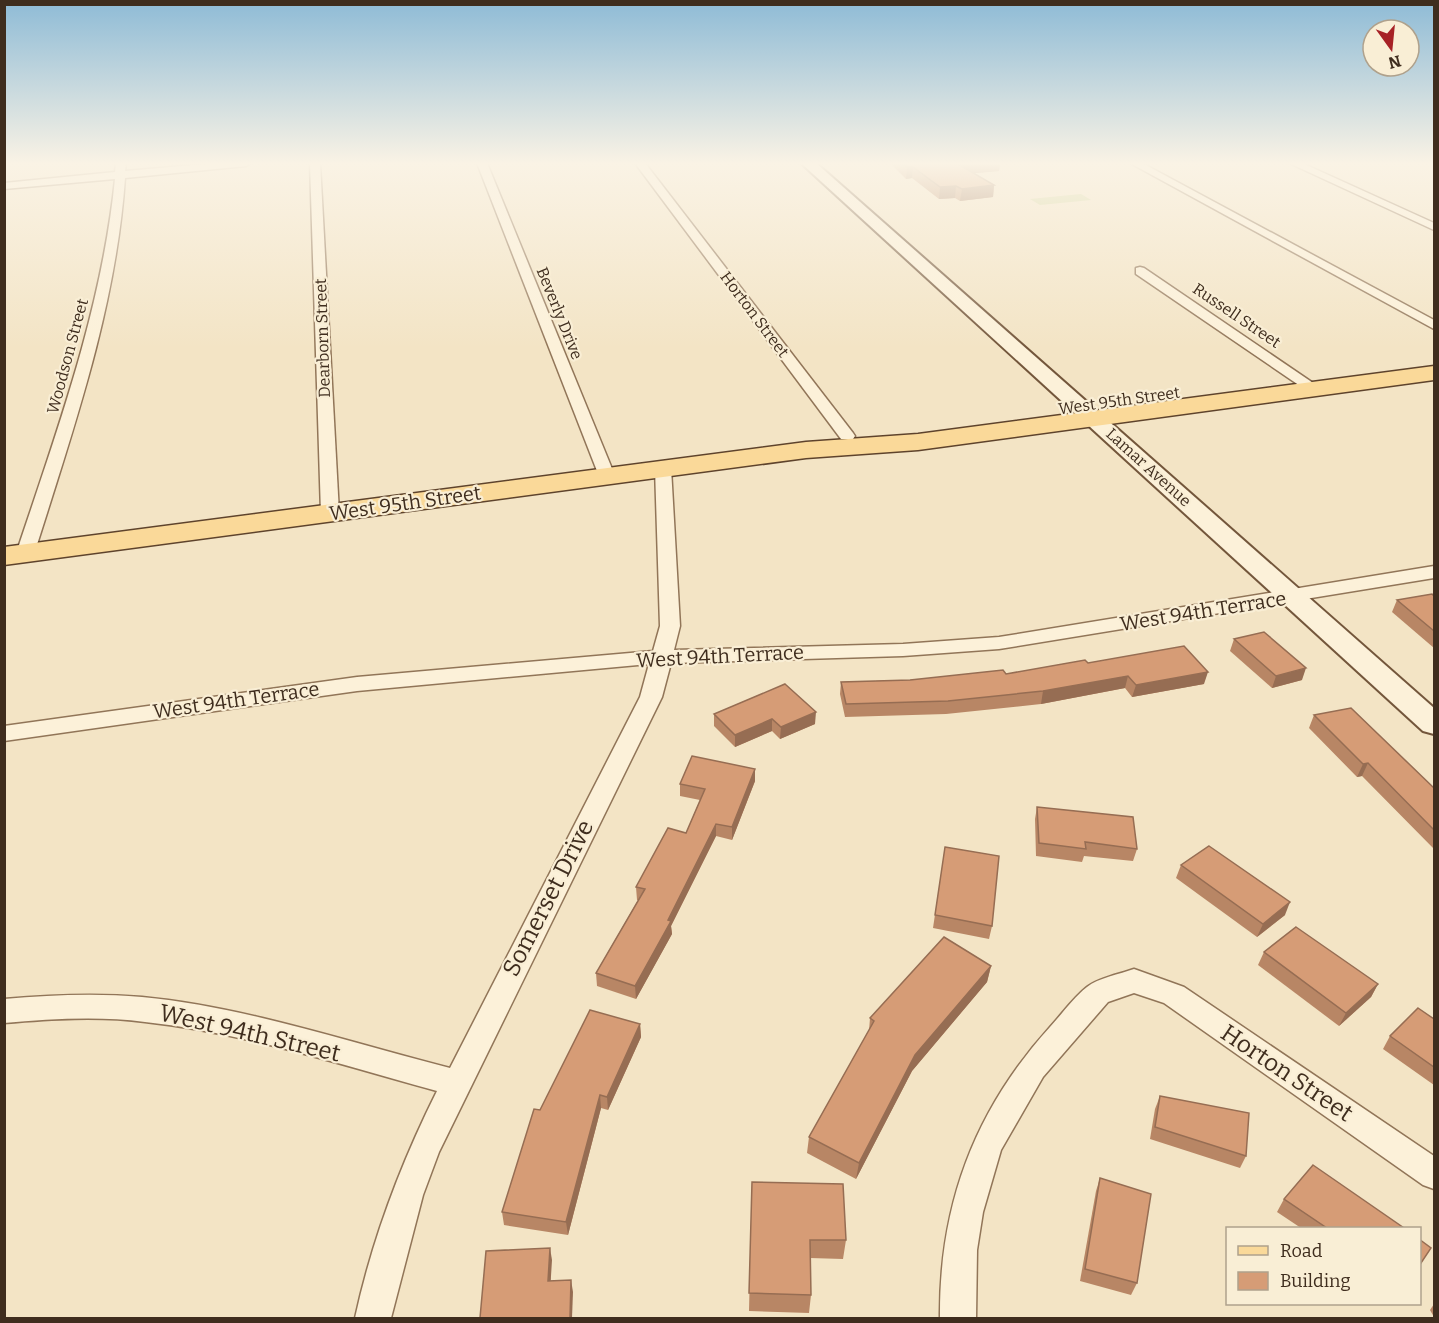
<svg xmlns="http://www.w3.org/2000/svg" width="1439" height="1323" viewBox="0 0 1439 1323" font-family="Bitter,serif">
  <rect width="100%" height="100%" fill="#f3e4c5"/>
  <path fill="#cdd397" d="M1081 194 1091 200 1040 205 1030 199Z"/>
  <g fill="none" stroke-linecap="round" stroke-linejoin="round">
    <defs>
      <g id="street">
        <path d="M116 163H126L125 171 217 163H251L246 166 125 178C116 308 73 430 34 554L25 560 16 554C57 431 102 309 115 179L4 189V183L115 172Z"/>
        <path d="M310 163H320L339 513 330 518 321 513Z"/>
        <path d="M477 163H487L615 476 613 480 607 481 599 476Z"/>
        <path d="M635 163H645L853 433 855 436 853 439H841Z"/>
        <path d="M1130 163H1142L1434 320V329Z"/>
        <path d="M1289 163H1302L1434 223V230Z"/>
        <path d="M1140 267 1144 268 1322 389 1314 394 1309 392 1136 274V268Z"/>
        <path d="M663 463 671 468 680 626 674 650 903 644 999 637 1434 566V578L999 649 903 656 671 663 662 697 439 1152 423 1195 391 1318H355C372 1240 401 1163 437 1091 341 1065 245 1033 145 1022 99 1016 51 1019 4 1023V999C50 995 96 993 142 997 246 1007 348 1042 450 1068L640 697 649 664 357 691 4 741V726L357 677 653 651 660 626 655 468Z"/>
        <path d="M1134 969 1184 987 1434 1156V1189L1423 1185 1164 1003 1134 993 1108 1002 1043 1077 1001 1150 983 1212 977 1250 976 1318H940C939 1206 974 1111 1050 1027 1062 1014 1073 998 1087 987 1098 978 1120 974 1134 969Z"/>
      </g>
      <path id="secondary" d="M801 163H816L1434 708V734L1423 731Z"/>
      <path id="primary" d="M1434 366V380L918 450 806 458 4 565V547L806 442 918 434Z"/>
    </defs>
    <use href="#street" stroke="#917558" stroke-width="3"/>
    <use href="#secondary" stroke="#73563b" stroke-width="4"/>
    <use href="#primary" stroke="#5e432c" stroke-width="3"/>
    <use href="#street" fill="#fcf1d9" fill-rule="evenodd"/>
    <use href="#secondary" fill="#fcf1d9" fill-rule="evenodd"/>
    <use href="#primary" fill="#fad999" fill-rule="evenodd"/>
  </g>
  <g fill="#b88665">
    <path d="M890 163H1000L999 171 974 173 994 185 993 197 960 201 955 198 939 199 912 178 906 179Z"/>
    <path d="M1434 596V648L1392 612 1397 600Z"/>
    <path d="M1234 639 1302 680 1272 688 1230 651Z"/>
    <path d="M1088 663 1204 684 1132 697 1125 688 1041 704 946 714 845 717 840 694 841 682 910 680 1006 674Z"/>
    <path d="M785 684 815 724 780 739 772 731 735 747 714 726V714Z"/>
    <path d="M1314 715 1434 788V849L1362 776 1357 777 1309 728Z"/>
    <path d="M755 781 732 840 716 836 671 926 672 934 636 999 597 986 596 973 638 900H637L636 887 686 833 700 800 680 796V784Z"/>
    <path d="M1037 807 1137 849 1133 861 1084 856 1082 862 1036 856 1035 819Z"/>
    <path d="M945 847 992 926 989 939 933 928Z"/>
    <path d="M1181 865 1285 915 1257 937 1176 878Z"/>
    <path d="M1264 952 1378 984 1371 997 1339 1026 1258 965Z"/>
    <path d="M991 966 987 982 912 1071 856 1179 807 1153 809 1137 869 1031 870 1018Z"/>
    <path d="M1434 1019V1085L1383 1049 1390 1036Z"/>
    <path d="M640 1024 641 1037 608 1110 601 1108 568 1235 504 1225 502 1212Z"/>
    <path d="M1160 1096 1246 1156 1240 1168 1150 1139 1155 1109Z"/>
    <path d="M1100 1178 1137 1283 1131 1295 1080 1281 1096 1191Z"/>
    <path d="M752 1182 846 1240 843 1259 810 1258 811 1295 809 1313 749 1311Z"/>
    <path d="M1284 1199 1404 1228H1301L1277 1212Z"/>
    <path d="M1434 1304V1317L1430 1310Z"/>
  </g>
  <g fill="#966d53">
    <path d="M956 163H1000L999 171 955 175Z"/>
    <path d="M907 167H913L912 178 906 179Z"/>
    <path d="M994 185 993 197 960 201 962 189Z"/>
    <path d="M956 186 955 198 939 199 940 187Z"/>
    <path d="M1306 668 1302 680 1272 688 1276 676Z"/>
    <path d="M1208 672 1204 684 1132 697 1136 685Z"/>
    <path d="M1128 676 1125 688 1041 704 1043 691Z"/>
    <path d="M816 712 815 724 780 739 781 727Z"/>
    <path d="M772 719V731L735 747V735Z"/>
    <path d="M1368 763 1362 776 1357 777 1363 764Z"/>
    <path d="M755 769V781L732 840V827Z"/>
    <path d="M716 824V836L671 926 672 934 636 999 635 986Z"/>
    <path d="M1290 902 1285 915 1257 937 1263 924Z"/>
    <path d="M991 966 987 982 912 1071 856 1179 859 1163 915 1055Z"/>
    <path d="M1378 984 1371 997 1339 1026 1346 1013Z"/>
    <path d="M640 1024 641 1037 608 1110 607 1097Z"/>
    <path d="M600 1095 601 1108 568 1235 566 1222Z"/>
    <path d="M550 1248 552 1260 550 1293 548 1281Z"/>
    <path d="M571 1280 573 1292 572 1318H570Z"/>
  </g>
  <g fill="#d69c76" stroke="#966d53" stroke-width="1.5">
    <path d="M903 163H964H956L994 185 962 189 956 186 940 187 913 167H907Z"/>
    <path d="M1432 594 1434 596V631L1397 600Z"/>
    <path d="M1264 632 1306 668 1276 676 1234 639Z"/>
    <path d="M1184 646 1208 672 1136 685 1128 676 1043 691 948 701 846 704 841 682 910 680 1003 670 1006 674 1085 660 1088 663Z"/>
    <path d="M785 684 816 712 781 727 772 719 735 735 714 714Z"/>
    <path d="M1351 708 1434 788V830L1368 763 1363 764 1314 715Z"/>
    <path d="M692 756 755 769 732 827 716 824 668 920 671 921 635 986 596 973 645 889 636 887 668 828 686 833 705 789 680 784Z"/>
    <path d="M1037 807 1133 817 1137 849 1085 842 1086 849 1039 843Z"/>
    <path d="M1209 846 1290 902 1263 924 1181 865Z"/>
    <path d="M945 847 999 856 992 926 935 915Z"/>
    <path d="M1296 927 1378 984 1346 1013 1264 952Z"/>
    <path d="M944 937 991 966 915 1055 859 1163 809 1137 874 1021 870 1018Z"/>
    <path d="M1418 1008 1434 1019V1067L1390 1036Z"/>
    <path d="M590 1010 640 1024 607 1097 600 1095 566 1222 502 1212 534 1109 540 1110Z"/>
    <path d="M1160 1096 1249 1113 1246 1156 1155 1127Z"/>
    <path d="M1313 1165 1404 1228H1327L1284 1199Z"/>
    <path d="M1100 1178 1151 1194 1137 1283 1085 1269Z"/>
    <path d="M752 1182 843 1184 846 1240H810L811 1295 749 1293Z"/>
    <path d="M1419 1239 1431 1248 1419 1266Z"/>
    <path d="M550 1248 548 1281 571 1280 570 1318H480L486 1251Z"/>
  </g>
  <linearGradient id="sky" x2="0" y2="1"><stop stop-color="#8ebbd6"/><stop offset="0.47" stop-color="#faf3e5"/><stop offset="1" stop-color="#faf3e5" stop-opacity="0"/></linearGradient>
  <rect width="1439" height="348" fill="url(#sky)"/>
  <g text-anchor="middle" stroke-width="4.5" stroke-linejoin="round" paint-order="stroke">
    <g font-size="16" fill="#3f2d1e" stroke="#f9eed5">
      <text transform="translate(560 313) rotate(68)" y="6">Beverly Drive</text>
      <text transform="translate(755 314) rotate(53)" y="6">Horton Street</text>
      <text transform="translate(1237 315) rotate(34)" y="6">Russell Street</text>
      <text transform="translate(322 338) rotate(-92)" y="6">Dearborn Street</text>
      <text transform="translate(67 356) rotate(-75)" y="6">Woodson Street</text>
      <text transform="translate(1119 400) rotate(-8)" y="6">West 95th Street</text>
      <text transform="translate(1149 467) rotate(42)" y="6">Lamar Avenue</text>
    </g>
    <g font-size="20" fill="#3f2d1e" stroke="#f9eed5">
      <text transform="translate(405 503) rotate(-8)" y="7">West 95th Street</text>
      <text transform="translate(1203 611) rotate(-9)" y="7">West 94th Terrace</text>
      <text transform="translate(720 656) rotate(-3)" y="7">West 94th Terrace</text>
      <text transform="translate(236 700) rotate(-8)" y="7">West 94th Terrace</text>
    </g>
    <g font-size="24" fill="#3f2d1e" stroke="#f9eed5">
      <text transform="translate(548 898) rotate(-63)" y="8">Somerset Drive</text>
      <text transform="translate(250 1033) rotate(13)" y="8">West 94th Street</text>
      <text transform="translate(1287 1073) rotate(34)" y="8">Horton Street</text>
    </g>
  </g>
  <rect width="1439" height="1323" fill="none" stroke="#3f2d1e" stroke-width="12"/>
  <rect x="1226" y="1227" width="195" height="78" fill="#f9eed5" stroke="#afa18c" stroke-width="1.5"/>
  <rect x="1238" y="1246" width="30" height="9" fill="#fad999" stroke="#afa18c" stroke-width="1.5"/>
  <text x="1280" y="1257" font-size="18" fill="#3f2d1e">Road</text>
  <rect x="1238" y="1272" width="30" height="18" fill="#d69c76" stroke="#afa18c" stroke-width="1.5"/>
  <text x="1280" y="1287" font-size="18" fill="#3f2d1e">Building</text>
  <g transform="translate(1391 48) rotate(165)"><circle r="28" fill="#f9eed5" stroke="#afa18c" stroke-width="1.5"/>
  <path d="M0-4.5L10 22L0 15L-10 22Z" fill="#a72125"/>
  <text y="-9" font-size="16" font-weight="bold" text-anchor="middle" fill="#3f2d1e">N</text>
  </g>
</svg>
